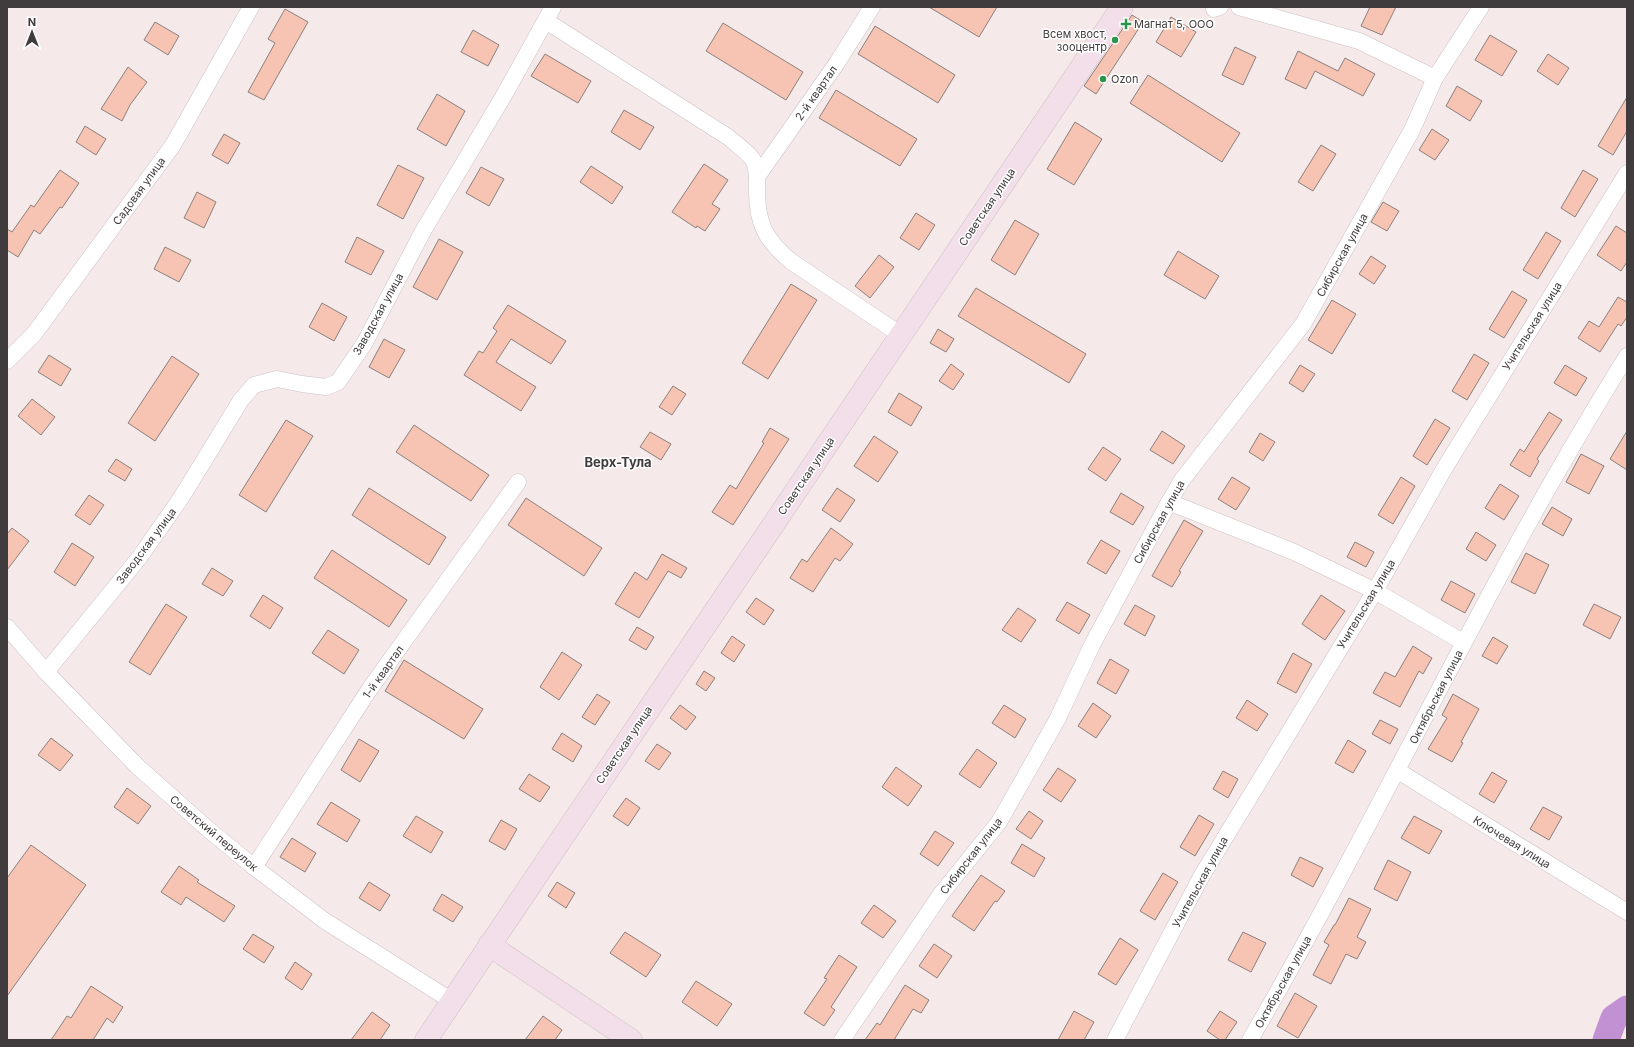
<svg xmlns="http://www.w3.org/2000/svg" width="1634" height="1047" viewBox="0 0 1634 1047" font-family="Inter,sans-serif">
  <rect width="100%" height="100%" fill="#f5e9ea"/>
  <g fill="none" stroke-linecap="round" stroke-linejoin="round">
    <path stroke="#c291d3" stroke-width="27" d="M1606 1040 1614 1018 1627 1009"/>
  </g>
  <g fill="#f7c3b2" stroke="#8b817d">
    <path d="M929 7H997L979 37Z"/>
    <path d="M1370 7H1396L1382 35 1361 26Z"/>
    <path d="M285 9 308 22 264 100 248 92 275 43 268 39Z"/>
    <path d="M1132 15 1143 22 1096 94 1084 86Z"/>
    <path d="M1171 17 1196 32 1181 57 1156 42Z"/>
    <path d="M155 22 179 36 168 55 144 40Z"/>
    <path d="M723 23 803 72 786 100 706 51Z"/>
    <path d="M875 26 955 75 938 103 858 54Z"/>
    <path d="M473 30 499 45 488 66 461 52Z"/>
    <path d="M1490 35 1517 51 1502 76 1475 60Z"/>
    <path d="M1235 47 1256 57 1243 85 1222 75Z"/>
    <path d="M1298 51 1338 71 1345 58 1375 74 1363 96 1315 71 1306 89 1285 79Z"/>
    <path d="M545 54 591 81 578 103 531 76Z"/>
    <path d="M1548 54 1569 68 1558 85 1537 71Z"/>
    <path d="M128 67 147 82 130 105 122 121 101 109Z"/>
    <path d="M1148 75 1240 133 1222 162 1130 103Z"/>
    <path d="M1457 86 1482 101 1470 121 1446 106Z"/>
    <path d="M836 90 917 139 900 166 819 118Z"/>
    <path d="M437 94 465 111 446 146 417 129Z"/>
    <path d="M1627 97V131L1613 155 1598 146Z"/>
    <path d="M624 110 654 127 640 150 611 132Z"/>
    <path d="M1075 122 1102 139 1074 185 1047 169Z"/>
    <path d="M85 126 106 139 96 155 76 142Z"/>
    <path d="M1432 129 1449 140 1435 160 1419 150Z"/>
    <path d="M224 134 240 143 228 164 212 155Z"/>
    <path d="M1321 145 1336 154 1313 191 1298 182Z"/>
    <path d="M704 164 728 180 712 204 720 209 705 231 697 226 696 228 672 212Z"/>
    <path d="M398 165 424 178 403 219 377 205Z"/>
    <path d="M591 166 623 187 612 204 580 182Z"/>
    <path d="M481 167 504 179 489 206 466 193Z"/>
    <path d="M60 170 79 183 62 208 60 207 40 234 34 230 18 257 7 250V229L12 232 31 205 34 207Z"/>
    <path d="M1583 170 1598 179 1575 217 1561 208Z"/>
    <path d="M197 192 216 202 204 228 184 218Z"/>
    <path d="M1383 202 1399 211 1387 231 1371 222Z"/>
    <path d="M916 213 935 225 919 250 900 238Z"/>
    <path d="M1015 220 1039 234 1015 275 991 260Z"/>
    <path d="M1616 226 1627 233V262L1621 271 1597 255Z"/>
    <path d="M1546 232 1561 241 1538 279 1523 270Z"/>
    <path d="M357 237 384 251 371 275 345 262Z"/>
    <path d="M439 239 463 252 437 300 413 287Z"/>
    <path d="M165 247 191 260 179 282 154 269Z"/>
    <path d="M1178 251 1219 276 1205 299 1164 275Z"/>
    <path d="M879 255 894 267 870 298 855 286Z"/>
    <path d="M1371 256 1386 266 1374 284 1359 274Z"/>
    <path d="M791 284 817 300 768 379 742 363Z"/>
    <path d="M976 288 1086 354 1069 383 958 316Z"/>
    <path d="M1512 291 1527 300 1504 338 1489 329Z"/>
    <path d="M1618 297 1627 302V317L1621 326 1618 324 1600 352 1578 338 1589 321 1599 327Z"/>
    <path d="M1332 300 1356 314 1332 354 1308 340Z"/>
    <path d="M322 303 347 317 334 341 309 327Z"/>
    <path d="M508 305 566 341 551 364 511 339 496 362 536 387 521 411 464 375 479 351 483 353 497 331 493 328Z"/>
    <path d="M938 329 954 339 946 352 930 343Z"/>
    <path d="M384 339 405 350 389 378 369 367Z"/>
    <path d="M1474 354 1489 363 1467 400 1452 391Z"/>
    <path d="M49 355 71 369 61 386 38 372Z"/>
    <path d="M172 356 199 374 155 441 128 423Z"/>
    <path d="M951 364 964 374 953 390 939 381Z"/>
    <path d="M1300 365 1315 374 1303 392 1289 383Z"/>
    <path d="M1565 365 1587 378 1576 396 1554 383Z"/>
    <path d="M673 386 686 394 672 415 659 407Z"/>
    <path d="M899 393 922 407 911 426 888 412Z"/>
    <path d="M32 399 55 417 41 435 18 416Z"/>
    <path d="M1549 412 1562 420 1537 459 1539 461 1530 477 1510 465 1520 449 1524 452Z"/>
    <path d="M1435 419 1450 428 1427 465 1413 456Z"/>
    <path d="M286 420 313 436 266 512 239 495Z"/>
    <path d="M414 425 489 475 471 501 396 452Z"/>
    <path d="M770 428 789 439 733 525 712 512 730 485 736 489 764 443 762 442Z"/>
    <path d="M1162 431 1185 446 1173 464 1150 450Z"/>
    <path d="M1627 431V470L1610 459Z"/>
    <path d="M650 432 671 444 661 460 640 447Z"/>
    <path d="M1260 433 1275 442 1263 461 1249 452Z"/>
    <path d="M874 436 898 452 878 482 854 466Z"/>
    <path d="M1103 447 1121 459 1106 481 1088 469Z"/>
    <path d="M1581 454 1604 466 1589 494 1566 482Z"/>
    <path d="M116 459 132 469 125 481 108 471Z"/>
    <path d="M1232 477 1250 488 1236 510 1218 499Z"/>
    <path d="M1401 477 1415 486 1393 524 1378 515Z"/>
    <path d="M1500 484 1519 496 1504 520 1485 508Z"/>
    <path d="M369 488 446 537 429 565 352 515Z"/>
    <path d="M837 488 855 500 840 522 822 510Z"/>
    <path d="M1121 493 1144 507 1133 525 1110 512Z"/>
    <path d="M89 495 104 505 90 525 75 515Z"/>
    <path d="M526 498 602 548 584 576 508 525Z"/>
    <path d="M1552 507 1572 519 1563 536 1542 524Z"/>
    <path d="M1184 520 1203 531 1179 571 1181 572 1172 587 1152 576Z"/>
    <path d="M12 528 29 541 7 570V534Z"/>
    <path d="M831 528 853 544 840 561 835 558 813 592 790 578 802 559 807 562Z"/>
    <path d="M1476 532 1496 545 1486 561 1466 549Z"/>
    <path d="M1101 540 1120 551 1106 574 1087 563Z"/>
    <path d="M1355 542 1374 552 1366 567 1347 557Z"/>
    <path d="M72 543 94 557 75 586 54 572Z"/>
    <path d="M332 550 407 600 389 627 314 578Z"/>
    <path d="M1526 553 1549 565 1535 594 1511 582Z"/>
    <path d="M662 554 687 568 681 578 668 571 639 618 615 604 635 572 647 580Z"/>
    <path d="M212 568 233 581 223 596 202 584Z"/>
    <path d="M1451 581 1475 594 1465 613 1441 600Z"/>
    <path d="M263 595 283 608 270 629 250 616Z"/>
    <path d="M1321 595 1345 611 1325 640 1302 624Z"/>
    <path d="M756 598 774 610 764 625 746 612Z"/>
    <path d="M1067 602 1090 615 1079 634 1056 620Z"/>
    <path d="M166 604 187 617 150 675 129 662Z"/>
    <path d="M1594 604 1621 617 1610 639 1583 625Z"/>
    <path d="M1135 605 1155 616 1145 636 1124 624Z"/>
    <path d="M1018 608 1036 620 1021 642 1002 630Z"/>
    <path d="M637 627 654 637 646 650 629 640Z"/>
    <path d="M328 630 359 650 344 674 312 653Z"/>
    <path d="M732 636 745 645 734 662 721 653Z"/>
    <path d="M1493 637 1508 646 1497 664 1482 656Z"/>
    <path d="M1413 646 1432 658 1423 674 1419 671 1400 707 1373 693 1385 672 1395 677Z"/>
    <path d="M562 652 582 665 559 700 540 687Z"/>
    <path d="M1293 653 1312 664 1296 693 1277 683Z"/>
    <path d="M1110 659 1129 670 1116 694 1097 683Z"/>
    <path d="M404 660 483 709 464 739 385 691Z"/>
    <path d="M704 671 715 678 706 691 696 684Z"/>
    <path d="M597 694 610 702 595 725 582 717Z"/>
    <path d="M1453 694 1479 709 1461 742 1463 743 1452 762 1428 749 1447 718 1442 715Z"/>
    <path d="M1247 700 1268 714 1257 731 1236 718Z"/>
    <path d="M1093 703 1111 716 1096 738 1078 726Z"/>
    <path d="M680 705 696 717 686 730 670 718Z"/>
    <path d="M1004 705 1026 719 1015 738 992 723Z"/>
    <path d="M1380 720 1398 729 1390 744 1372 734Z"/>
    <path d="M562 733 582 746 573 762 552 749Z"/>
    <path d="M51 738 73 755 60 771 38 755Z"/>
    <path d="M359 739 379 751 360 782 341 770Z"/>
    <path d="M1348 740 1366 751 1353 773 1335 763Z"/>
    <path d="M657 744 671 753 659 770 645 761Z"/>
    <path d="M977 749 997 763 980 788 959 774Z"/>
    <path d="M896 767 922 786 908 806 882 787Z"/>
    <path d="M1058 768 1076 780 1061 802 1043 790Z"/>
    <path d="M1223 771 1238 779 1228 798 1213 789Z"/>
    <path d="M1492 772 1507 781 1494 803 1479 794Z"/>
    <path d="M529 774 550 787 540 802 519 789Z"/>
    <path d="M127 788 151 806 138 824 114 807Z"/>
    <path d="M626 798 640 808 628 826 613 816Z"/>
    <path d="M331 802 360 820 347 842 317 824Z"/>
    <path d="M1543 807 1562 817 1549 840 1530 829Z"/>
    <path d="M1029 811 1043 821 1031 839 1016 829Z"/>
    <path d="M1199 815 1214 824 1195 856 1180 847Z"/>
    <path d="M416 816 443 832 431 853 403 836Z"/>
    <path d="M1414 816 1442 831 1429 854 1401 838Z"/>
    <path d="M501 820 517 829 505 850 489 841Z"/>
    <path d="M935 831 954 843 938 866 920 854Z"/>
    <path d="M292 838 316 853 305 872 280 857Z"/>
    <path d="M1022 844 1045 858 1034 877 1011 863Z"/>
    <path d="M31 845 86 885 7 996V878Z"/>
    <path d="M1300 857 1323 868 1313 887 1291 875Z"/>
    <path d="M1388 860 1411 872 1397 901 1374 889Z"/>
    <path d="M179 866 199 880 197 882 235 906 224 922 186 897 181 905 161 892Z"/>
    <path d="M1163 873 1178 882 1155 920 1140 911Z"/>
    <path d="M981 875 1005 891 997 902 995 901 974 931 952 916Z"/>
    <path d="M369 882 390 895 380 911 359 898Z"/>
    <path d="M557 882 575 893 566 908 548 896Z"/>
    <path d="M442 894 463 907 453 922 433 910Z"/>
    <path d="M1349 898 1371 909 1357 937 1366 942 1357 959 1346 954 1331 984 1313 975 1329 945 1324 942 1334 925H1335Z"/>
    <path d="M874 905 896 921 883 938 861 923Z"/>
    <path d="M625 932 661 955 646 977 610 953Z"/>
    <path d="M1243 932 1266 943 1251 972 1228 960Z"/>
    <path d="M253 934 274 947 264 963 243 949Z"/>
    <path d="M1120 938 1138 950 1116 985 1098 974Z"/>
    <path d="M934 944 952 956 937 978 919 966Z"/>
    <path d="M839 955 857 967 831 1007 835 1010 824 1026 804 1013 827 979 824 978Z"/>
    <path d="M295 962 312 974 302 990 285 978Z"/>
    <path d="M696 981 732 1004 717 1026 682 1002Z"/>
    <path d="M905 985 929 1000 921 1013 913 1009 894 1040H865L877 1023 880 1025Z"/>
    <path d="M91 986 123 1007 113 1023 107 1018 93 1040H51L67 1016 71 1018Z"/>
    <path d="M1295 993 1317 1006 1298 1038 1277 1026Z"/>
    <path d="M1074 1011 1094 1022 1084 1040H1058Z"/>
    <path d="M1220 1011 1237 1022 1225 1040H1220L1207 1031Z"/>
    <path d="M372 1012 390 1025 380 1040H351Z"/>
    <path d="M543 1016 562 1030 555 1040H525Z"/>
  </g>
  <g fill="none" stroke-linecap="round" stroke-linejoin="round">
    <defs>
      <g id="street">
        <path d="M1239 7 1359 41 1435 78"/>
        <path d="M1214 9 1220 7"/>
        <path d="M546 21 728 137C735 143 749 153 753 160 758 168 757 182 757 191 757 224 766 241 792 262L901 335"/>
        <path d="M757 177 837 63 872 7"/>
        <path d="M7 361 34 334 173 145 251 7"/>
        <path d="M1169 502 1294 552 1375 591 1463 642"/>
        <path d="M7 627 46 672 137 766 209 830 254 867 325 921 452 1001"/>
        <path d="M46 672 139 558 181 498 241 400 254 385 277 379 302 384 326 387 338 382 364 344 423 231 503 97 553 7"/>
        <path d="M1398 771 1627 912"/>
        <path d="M254 867 369 690 518 482"/>
        <path d="M842 1040 941 894 999 822 1057 720 1092 645 1169 502 1182 480 1303 324 1412 130 1435 78 1481 7"/>
        <path d="M1115 1040 1201 877 1375 591 1444 469 1627 173"/>
        <path d="M1250 1040C1381 815 1488 577 1627 356"/>
      </g>
      <g id="secondary">
        <path d="M489 945 631 1040"/>
        <path d="M426 1040 1122 7"/>
      </g>
    </defs>
    <use href="#street" stroke="#cdc1c2" stroke-width="17"/>
    <use href="#secondary" stroke="#cdc1c2" stroke-width="23"/>
    <use href="#street" stroke="#fff" stroke-width="16"/>
    <use href="#secondary" stroke="#f3dfea" stroke-width="22"/>
  </g>
  <g fill="#2d944b" stroke="#fff" stroke-width="1.5">
    <path d="M1124 18h4v4h4v4h-4v4h-4v-4h-4v-4h4z"/>
    <circle cx="1115" cy="40" r="4"/>
    <circle cx="1103" cy="79" r="4"/>
  </g>
  <g text-anchor="middle" stroke-width="3" stroke-linejoin="round" paint-order="stroke">
    <g font-size="11" fill="#403b3c" stroke="#fff" text-anchor="start">
      <text x="1134" y="28">Магнат 5, ООО</text>
      <text x="1107" y="38" text-anchor="end">Всем хвост,<tspan x="1107" dy="13">зооцентр</tspan></text>
      <text x="1111" y="83">Ozon</text>
    </g>
    <g font-size="11" fill="#403b3c" stroke="#fff">
      <text transform="translate(816 93) rotate(-55)" y="4">2-й квартал</text>
      <text transform="translate(139 191) rotate(-54)" y="4">Садовая улица</text>
      <text transform="translate(987 207) rotate(-56)" y="4">Советская улица</text>
      <text transform="translate(1342 255) rotate(-61)" y="4">Сибирская улица</text>
      <text transform="translate(378 314) rotate(-61)" y="4">Заводская улица</text>
      <text transform="translate(1532 326) rotate(-58)" y="4">Учительская улица</text>
      <text transform="translate(806 476) rotate(-56)" y="4">Советская улица</text>
      <text transform="translate(1159 522) rotate(-61)" y="4">Сибирская улица</text>
      <text transform="translate(146 546) rotate(-53)" y="4">Заводская улица</text>
      <text transform="translate(1366 604) rotate(-59)" y="4">Учительская улица</text>
      <text transform="translate(383 672) rotate(-55)" y="4">1-й квартал</text>
      <text transform="translate(1436 697) rotate(-63)" y="4">Октябрьская улица</text>
      <text transform="translate(624 745) rotate(-56)" y="4">Советская улица</text>
      <text transform="translate(214 833) rotate(40)" y="4">Советский переулок</text>
      <text transform="translate(1512 842) rotate(32)" y="4">Ключевая улица</text>
      <text transform="translate(971 856) rotate(-52)" y="4">Сибирская улица</text>
      <text transform="translate(1200 882) rotate(-61)" y="4">Учительская улица</text>
      <text transform="translate(1283 982) rotate(-61)" y="4">Октябрьская улица</text>
    </g>
    <g font-size="13" font-weight="bold" fill="#403b3c" stroke="#fff">
      <text x="618" y="467">Верх-Тула</text>
    </g>
  </g>
  <rect width="1634" height="1047" fill="none" stroke="#403b3c" stroke-width="16"/>
  <g transform="translate(32 32)" stroke="#ffffff" stroke-width="3" paint-order="stroke">
  <path d="M0-3L7 15L0 10L-7 15Z" fill="#403b3c"/>
  <text y="-6" font-size="11" font-weight="bold" text-anchor="middle" fill="#403b3c">N</text>
  </g>
</svg>
